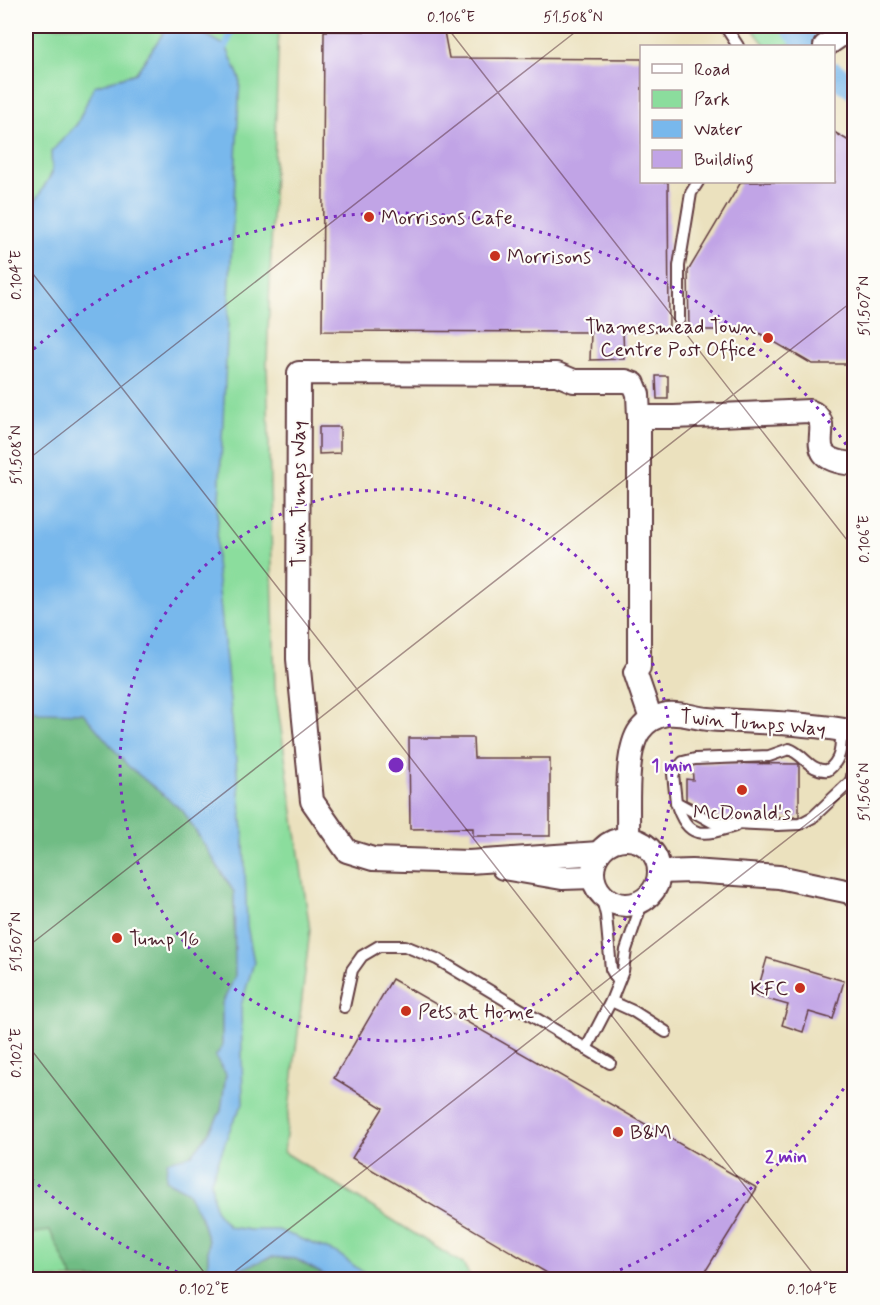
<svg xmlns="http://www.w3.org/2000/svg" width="880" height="1305" viewBox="0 0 880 1305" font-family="Mynerve,sans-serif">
  <rect width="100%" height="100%" fill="#fdfcf7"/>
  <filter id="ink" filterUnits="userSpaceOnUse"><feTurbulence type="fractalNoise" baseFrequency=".0167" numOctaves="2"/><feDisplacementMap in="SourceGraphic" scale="12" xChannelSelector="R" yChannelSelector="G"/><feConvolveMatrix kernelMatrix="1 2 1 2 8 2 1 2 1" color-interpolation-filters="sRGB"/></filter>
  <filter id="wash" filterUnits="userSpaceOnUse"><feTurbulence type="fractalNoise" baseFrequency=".008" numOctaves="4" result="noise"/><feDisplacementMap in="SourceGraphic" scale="24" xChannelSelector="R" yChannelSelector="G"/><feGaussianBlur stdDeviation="1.35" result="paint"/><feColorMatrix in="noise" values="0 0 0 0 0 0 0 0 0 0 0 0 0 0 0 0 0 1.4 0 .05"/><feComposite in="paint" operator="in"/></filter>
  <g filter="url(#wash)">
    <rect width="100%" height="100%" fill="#ebe1be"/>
    <g fill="#8bdd9d" stroke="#6a7e64" stroke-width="1.5">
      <path d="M26 26H279L267 363 275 687 310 930 284 1152 463 1264 472 1279H26Z"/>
      <path d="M750 26H822L817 31 787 46H766Z"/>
    </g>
    <g fill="#70bc84" stroke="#5d6e58" stroke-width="1.5">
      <path d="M26 707 39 712H83L128 766 183 811 234 892 235 976 222 1004V1047L226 1074 221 1111 208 1134 192 1155 166 1180 187 1191 201 1218 208 1241V1270L204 1279H73L50 1231 26 1234Z"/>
      <path d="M271 1257 296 1259 331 1279 234 1280 241 1269Z"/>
    </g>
    <path fill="#78b8ec" stroke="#616c8c" stroke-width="1.5" d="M168 26H190L226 46 240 79 216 561 244 841 247 926 254 962 241 1006 243 1104 232 1124 211 1181 215 1210 229 1227 250 1230H278L337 1253 372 1279H331L296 1259 271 1257 241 1269 234 1279H204L208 1270V1241L201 1218 187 1191 166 1180 167 1161 192 1155 208 1134 221 1111 226 1074 215 1057 222 1047V1004L235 976 234 892 183 811 128 766 83 713 38 712 26 707V217L52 173 51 152 77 124 94 86 136 73Z"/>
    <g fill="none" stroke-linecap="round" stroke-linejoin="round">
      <path stroke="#78b8ec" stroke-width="7" d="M226 46 233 26"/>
      <g stroke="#78b8ec" stroke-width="24">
        <path d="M791 26 809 46"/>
        <path d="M834 74 854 88"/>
      </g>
    </g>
    <g id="blocks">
      <g fill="#c1a4e6">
        <path d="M408 26H443L449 58 642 59V182H668L669 331 623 332 624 359 590 360 591 332 322 331 324 31H387Z"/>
        <path d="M834 132 854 144V364H812L754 330H689L688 271 741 182H834Z"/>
        <path d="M656 376H668V399H657Z"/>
        <path d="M319 427H340V453L319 454Z"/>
        <path d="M409 738H473L474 758H550V836H473V828L410 829Z"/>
        <path d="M692 763 799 764V817H712V813L686 800V779L693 780Z"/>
        <path d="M767 958 844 981 833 1019 809 1012 803 1032 782 1025 788 1005 756 996Z"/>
        <path d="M392 979 757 1188 700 1280H559L352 1158 383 1108 334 1078Z"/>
      </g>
    </g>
  </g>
  <g filter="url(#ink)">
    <use href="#blocks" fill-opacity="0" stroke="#623c41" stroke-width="1.5"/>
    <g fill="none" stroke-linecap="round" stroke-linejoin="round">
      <defs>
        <g id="service">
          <path d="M725 26 738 46"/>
          <path d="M679 320V266L691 193 698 182"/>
          <path d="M841 730C841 747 842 759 828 770 810 772 804 754 789 749L769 756 695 759 683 762 673 774 676 802 712 822 778 825 800 824 813 817 851 781"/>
          <path d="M849 731C854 747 856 764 851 781L854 788"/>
          <path d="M676 802C687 840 703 836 735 826"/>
          <path d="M600 891 606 915 611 969 618 981"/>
          <path d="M611 1001 633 1011 666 1032"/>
          <path d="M344 1007 352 970 362 956 379 946H405L437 959 610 1063"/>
          <path d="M586 1049 611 1001 623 971 626 950 643 900"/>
        </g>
        <g id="minor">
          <path d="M825 46 854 26"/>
          <path d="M639 417H674L809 411C841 423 793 459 854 464"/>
          <path d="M628 839C629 812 624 751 640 730 646 722 656 716 667 714 681 712 694 718 708 719 757 723 806 722 854 732"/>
          <circle cx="626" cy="872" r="33"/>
          <path d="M599 853 469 862 373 859 347 851 312 801 298 659 299 373 557 374 574 381H626L634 384 638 394 639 417V667L635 672 651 719"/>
          <path d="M503 868 562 878 593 877"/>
          <path d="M659 872 692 871 779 877 850 892 854 896"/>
        </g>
      </defs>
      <use href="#service" stroke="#623c41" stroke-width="14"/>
      <use href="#minor" stroke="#623c41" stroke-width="26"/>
      <use href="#service" stroke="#fff" stroke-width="10"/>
      <use href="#minor" stroke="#fff" stroke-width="22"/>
    </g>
  </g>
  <path fill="none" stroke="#4a1f2b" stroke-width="1.5" stroke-opacity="0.45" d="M446 26 854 549M26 265 818 1280M26 461 583 26M26 948 854 300M26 1043 210 1280M224 1280 854 787M847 1280 854 1273"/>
  <g fill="none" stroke="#7b2cbf" stroke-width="3" stroke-dasharray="3 6">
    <circle cx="396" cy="765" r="276"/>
    <path d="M854 1074A552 552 0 0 1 598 1279M194 1279A552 552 0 0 1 27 1175M27 355A552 552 0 0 1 854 456"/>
  </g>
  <g fill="#c8321e" stroke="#fdfcf7" stroke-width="2">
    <circle cx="369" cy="217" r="6"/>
    <circle cx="495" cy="256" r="6"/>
    <circle cx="768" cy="338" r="6"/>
    <circle cx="742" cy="790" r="6"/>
    <circle cx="117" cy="938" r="6"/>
    <circle cx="800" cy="988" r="6"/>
    <circle cx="406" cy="1011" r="6"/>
    <circle cx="618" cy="1132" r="6"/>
  </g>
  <g text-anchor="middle" stroke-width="4.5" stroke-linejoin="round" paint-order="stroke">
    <g font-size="20" fill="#4a1f2b" stroke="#fdfcf7" text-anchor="start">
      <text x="381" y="224">Morrisons Cafe</text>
      <text x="507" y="263">Morrisons</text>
      <text x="756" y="333" text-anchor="end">Thamesmead Town<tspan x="756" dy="23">Centre Post Office</tspan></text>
      <text x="742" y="819" text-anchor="middle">McDonald's</text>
      <text x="129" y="945">Tump 16</text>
      <text x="788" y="995" text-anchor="end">KFC</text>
      <text x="418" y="1018">Pets at Home</text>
      <text x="630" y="1139">B&amp;M</text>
    </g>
    <g font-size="20" fill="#4a1f2b" stroke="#fdfcf7">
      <text transform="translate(298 494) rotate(-90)" y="7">Twin Tumps Way</text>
      <text transform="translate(753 722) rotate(5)" y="7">Twin Tumps Way</text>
    </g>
  </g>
  <circle cx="396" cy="765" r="9" fill="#7b2cbf" stroke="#fdfcf7" stroke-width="3"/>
  <g font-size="18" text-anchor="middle" font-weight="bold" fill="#7b2cbf" stroke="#fdfcf7" stroke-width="4.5" stroke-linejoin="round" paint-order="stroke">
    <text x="672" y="771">1 min</text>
    <text x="786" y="1162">2 min</text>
  </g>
  <rect width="880" height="1305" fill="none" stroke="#fdfcf7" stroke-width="66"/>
  <rect x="640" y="45" width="195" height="138" fill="#fdfcf7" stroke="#b5a4a5" stroke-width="1.5"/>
  <rect x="652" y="64" width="30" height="9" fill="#ffffff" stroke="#b5a4a5" stroke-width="1.5"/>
  <text x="694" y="75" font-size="18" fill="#4a1f2b">Road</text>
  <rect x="652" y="90" width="30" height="18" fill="#8bdd9d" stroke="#b5a4a5" stroke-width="1.5"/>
  <text x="694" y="105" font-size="18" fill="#4a1f2b">Park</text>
  <rect x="652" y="120" width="30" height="18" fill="#78b8ec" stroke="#b5a4a5" stroke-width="1.5"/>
  <text x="694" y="135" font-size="18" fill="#4a1f2b">Water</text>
  <rect x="652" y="150" width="30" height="18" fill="#c1a4e6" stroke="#b5a4a5" stroke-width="1.5"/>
  <text x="694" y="165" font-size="18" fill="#4a1f2b">Building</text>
  <rect x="33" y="33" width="814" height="1239" fill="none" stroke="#4a1f2b" stroke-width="2"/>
  <g font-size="15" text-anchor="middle" fill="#4a1f2b">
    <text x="451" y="22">0.106°E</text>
    <text x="573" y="22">51.508°N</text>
    <text transform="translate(16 275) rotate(-90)" y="5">0.104°E</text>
    <text transform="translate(864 306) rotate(-90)" y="5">51.507°N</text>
    <text transform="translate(16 455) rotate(-90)" y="5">51.508°N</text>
    <text transform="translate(864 539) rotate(-90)" y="5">0.106°E</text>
    <text transform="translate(864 792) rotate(-90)" y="5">51.506°N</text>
    <text transform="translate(16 942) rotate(-90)" y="5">51.507°N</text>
    <text transform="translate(16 1053) rotate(-90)" y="5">0.102°E</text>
    <text x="204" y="1294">0.102°E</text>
    <text x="812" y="1294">0.104°E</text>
  </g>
</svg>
